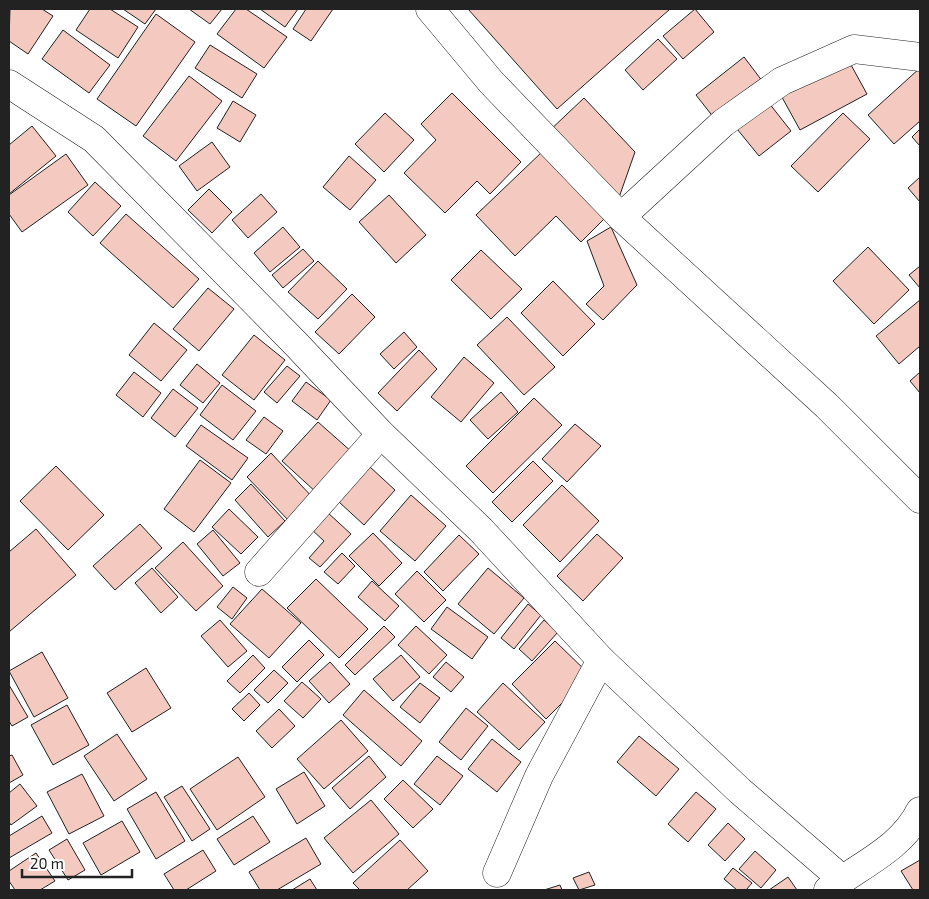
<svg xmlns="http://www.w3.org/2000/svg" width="929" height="899" viewBox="0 0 929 899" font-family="'Exo 2',sans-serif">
  <rect width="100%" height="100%" fill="#fff"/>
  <g fill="#f3c9c0" stroke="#222">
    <path d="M10 9H42L53 16 28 54 9 41Z"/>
    <path d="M90 9H110L138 27 118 58 76 30Z"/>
    <path d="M123 9H156L145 24Z"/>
    <path d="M189 9H222L210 24Z"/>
    <path d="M236 9H246L287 37 264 68 217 34Z"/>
    <path d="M260 9H298L285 27Z"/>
    <path d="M306 9H333L311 41 293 29Z"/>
    <path d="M468 9H670L557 109Z"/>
    <path d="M695 9 714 32 683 59 663 36Z"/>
    <path d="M156 14 195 42 136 126 97 99Z"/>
    <path d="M63 30 110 65 89 93 42 59Z"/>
    <path d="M658 39 677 59 643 90 625 70Z"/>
    <path d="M210 45 257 74 242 98 195 68Z"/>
    <path d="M845 54 867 94 800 130 778 90Z"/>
    <path d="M744 57 766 86 718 123 696 95Z"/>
    <path d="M920 68V121L894 144 868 115Z"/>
    <path d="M189 76 222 101 176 161 143 136Z"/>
    <path d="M452 93 521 162 490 194 477 181 445 213 404 173 436 140 421 124Z"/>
    <path d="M584 98 635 152 616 206 547 133Z"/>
    <path d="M765 98 791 131 759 156 733 124Z"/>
    <path d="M233 101 256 115 240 142 217 128Z"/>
    <path d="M385 113 414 140 384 172 355 144Z"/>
    <path d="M843 113 870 139 818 192 791 166Z"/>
    <path d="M32 126 56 156 9 194V145Z"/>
    <path d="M920 129V146L912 137Z"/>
    <path d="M212 142 230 167 197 191 179 166Z"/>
    <path d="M543 151 607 216 581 242 556 216 515 256 476 215Z"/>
    <path d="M66 154 88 185 22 232 9 214V195Z"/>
    <path d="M349 156 376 180 350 210 323 187Z"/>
    <path d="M920 177V202L908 188Z"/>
    <path d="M95 182 121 206 93 236 68 212Z"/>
    <path d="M209 189 232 212 212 233 188 210Z"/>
    <path d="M261 194 277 212 248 238 232 220Z"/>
    <path d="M389 195 426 235 396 263 359 222Z"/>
    <path d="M126 214 199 279 173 308 100 243Z"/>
    <path d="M283 227 300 247 270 272 254 253Z"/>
    <path d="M611 227 637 285 603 320 586 304 604 286 587 241Z"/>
    <path d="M868 247 909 290 874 324 833 281Z"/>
    <path d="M303 249 314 261 283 288 272 275Z"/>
    <path d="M481 250 522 289 491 319 451 280Z"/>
    <path d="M318 261 347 289 318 319 288 292Z"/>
    <path d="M920 266V288L909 275Z"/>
    <path d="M553 281 595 324 563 356 521 313Z"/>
    <path d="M208 288 234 309 199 351 173 329Z"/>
    <path d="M352 294 375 317 339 354 315 332Z"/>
    <path d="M920 300V346L899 364 876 336Z"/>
    <path d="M507 317 555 367 524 395 477 345Z"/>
    <path d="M154 323 187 350 161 381 129 355Z"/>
    <path d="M404 332 417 347 394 369 380 354Z"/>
    <path d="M254 335 285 360 254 400 222 375Z"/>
    <path d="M419 350 437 369 397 411 378 393Z"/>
    <path d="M464 357 494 383 461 422 431 397Z"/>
    <path d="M197 364 220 383 203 403 180 385Z"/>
    <path d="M287 366 300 376 277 403 264 392Z"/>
    <path d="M134 372 161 393 143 417 116 395Z"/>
    <path d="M920 372V393L910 381Z"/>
    <path d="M306 382 331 400 317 420 292 401Z"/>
    <path d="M222 385 256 411 233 440 200 415Z"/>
    <path d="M173 389 198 408 175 437 151 418Z"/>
    <path d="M501 392 518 412 488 439 470 420Z"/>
    <path d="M534 398 562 425 493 493 466 466Z"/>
    <path d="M264 417 283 431 266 454 246 440Z"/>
    <path d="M318 422 353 453 317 493 282 461Z"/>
    <path d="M575 424 601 446 567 482 542 459Z"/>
    <path d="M201 425 248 458 232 480 186 446Z"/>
    <path d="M271 453 314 499 290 522 247 477Z"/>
    <path d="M200 460 231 483 194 532 164 509Z"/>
    <path d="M533 461 553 481 512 522 492 502Z"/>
    <path d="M56 466 104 515 68 550 20 501Z"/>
    <path d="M370 467 395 490 364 525 339 502Z"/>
    <path d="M251 484 285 521 268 537 235 500Z"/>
    <path d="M562 485 599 521 560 562 523 525Z"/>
    <path d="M411 495 446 526 415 561 380 531Z"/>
    <path d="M229 509 258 537 241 554 212 527Z"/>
    <path d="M327 512 351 534 320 567 309 558 324 541 311 529Z"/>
    <path d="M140 524 162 548 115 590 93 566Z"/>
    <path d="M36 529 76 575 9 632V552Z"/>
    <path d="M213 530 240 563 223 576 197 544Z"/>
    <path d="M373 533 402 563 379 586 349 556Z"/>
    <path d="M597 534 623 558 583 601 557 576Z"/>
    <path d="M459 535 479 554 443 591 424 572Z"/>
    <path d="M183 542 223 586 196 611 155 568Z"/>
    <path d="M342 553 355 566 338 584 324 572Z"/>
    <path d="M152 568 178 597 161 613 135 583Z"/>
    <path d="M488 568 524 598 494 634 458 604Z"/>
    <path d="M417 571 446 600 424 622 395 594Z"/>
    <path d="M316 579 368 629 339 658 287 608Z"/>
    <path d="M372 581 399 606 385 621 358 597Z"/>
    <path d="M233 587 247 598 232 619 217 607Z"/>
    <path d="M262 589 301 623 269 658 230 624Z"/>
    <path d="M528 604 541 615 514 649 501 638Z"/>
    <path d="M447 607 488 637 472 659 431 629Z"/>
    <path d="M220 620 247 651 228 667 201 636Z"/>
    <path d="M544 620 558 632 532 661 519 649Z"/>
    <path d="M384 626 395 637 355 675 345 665Z"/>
    <path d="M416 626 447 655 429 674 398 645Z"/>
    <path d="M309 640 324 655 297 682 282 667Z"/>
    <path d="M555 641 590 675 546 719 512 684Z"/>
    <path d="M42 652 68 698 34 717 9 671Z"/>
    <path d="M253 655 265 668 240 693 227 681Z"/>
    <path d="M401 655 420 677 393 701 373 679Z"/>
    <path d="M330 662 350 684 329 703 309 681Z"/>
    <path d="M446 662 464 677 451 692 433 677Z"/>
    <path d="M146 668 171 708 132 732 107 693Z"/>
    <path d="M274 670 288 683 268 703 254 690Z"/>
    <path d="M302 682 321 699 303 718 284 701Z"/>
    <path d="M420 683 440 698 420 723 400 707Z"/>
    <path d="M503 683 545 722 519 750 477 712Z"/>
    <path d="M9 685 28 717 12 726 9 721Z"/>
    <path d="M364 690 422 741 401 766 343 715Z"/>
    <path d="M249 693 260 705 244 721 232 709Z"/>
    <path d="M67 705 89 745 53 765 31 725Z"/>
    <path d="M466 708 488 726 461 760 439 742Z"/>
    <path d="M279 709 295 726 272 748 256 731Z"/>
    <path d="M341 720 368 751 324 789 297 759Z"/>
    <path d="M117 734 147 779 114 801 84 756Z"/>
    <path d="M639 736 679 769 656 796 617 762Z"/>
    <path d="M492 739 521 762 497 792 468 769Z"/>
    <path d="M12 755 23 775 9 783V756Z"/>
    <path d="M369 756 386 777 350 809 332 788Z"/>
    <path d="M437 756 463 776 440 805 414 784Z"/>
    <path d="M238 757 265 797 217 830 190 789Z"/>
    <path d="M304 772 325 806 297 824 276 789Z"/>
    <path d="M82 774 104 816 69 834 47 792Z"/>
    <path d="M403 780 433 809 413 828 384 799Z"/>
    <path d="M20 784 37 806 11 825 9 822V793Z"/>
    <path d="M182 786 210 829 192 841 164 797Z"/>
    <path d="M156 792 185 841 156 859 127 809Z"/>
    <path d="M696 792 716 809 688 842 668 824Z"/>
    <path d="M371 800 399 834 353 873 324 838Z"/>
    <path d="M42 816 52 833 9 858V836Z"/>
    <path d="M253 816 270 842 234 865 217 839Z"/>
    <path d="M122 821 140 852 101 875 83 843Z"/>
    <path d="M728 823 745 839 725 861 708 845Z"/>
    <path d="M306 838 321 864 277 890H260L249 872Z"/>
    <path d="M67 839 85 870 68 880 49 850Z"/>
    <path d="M400 840 428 871 407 890H360L353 883Z"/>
    <path d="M203 850 216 871 186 890H174L164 874Z"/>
    <path d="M755 851 776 870 761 888 739 869Z"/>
    <path d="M36 853 55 881 40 890H15L9 881V871Z"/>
    <path d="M920 860V890H913L901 871Z"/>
    <path d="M733 868 752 883 746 890H737L724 879Z"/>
    <path d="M589 872 595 885 579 890 573 878Z"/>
    <path d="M788 877 797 890H769Z"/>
    <path d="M310 879 317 890H292Z"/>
    <path d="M560 885 562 890H544Z"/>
  </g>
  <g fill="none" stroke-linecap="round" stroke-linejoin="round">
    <defs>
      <g id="minor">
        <path d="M430 9 491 82 621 217 827 406 920 499"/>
        <path d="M9 84 94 139 295 343 381 434 481 530 601 660 740 791 842 879"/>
        <path d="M621 217 723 123 782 81 854 49 920 57"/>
        <path d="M259 572 381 434"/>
        <path d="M497 873 539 776 601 660"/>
        <path d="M828 890C860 865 901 849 920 811"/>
      </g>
    </defs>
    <use href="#minor" stroke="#222" stroke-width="29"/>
    <use href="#minor" stroke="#fff" stroke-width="28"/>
  </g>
  <rect width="929" height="899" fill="none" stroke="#222222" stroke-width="20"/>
  <path d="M22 869v8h110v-8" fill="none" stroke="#222222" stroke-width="2.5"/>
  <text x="30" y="869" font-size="15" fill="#222222" stroke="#ffffff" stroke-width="4" paint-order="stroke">20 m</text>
</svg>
